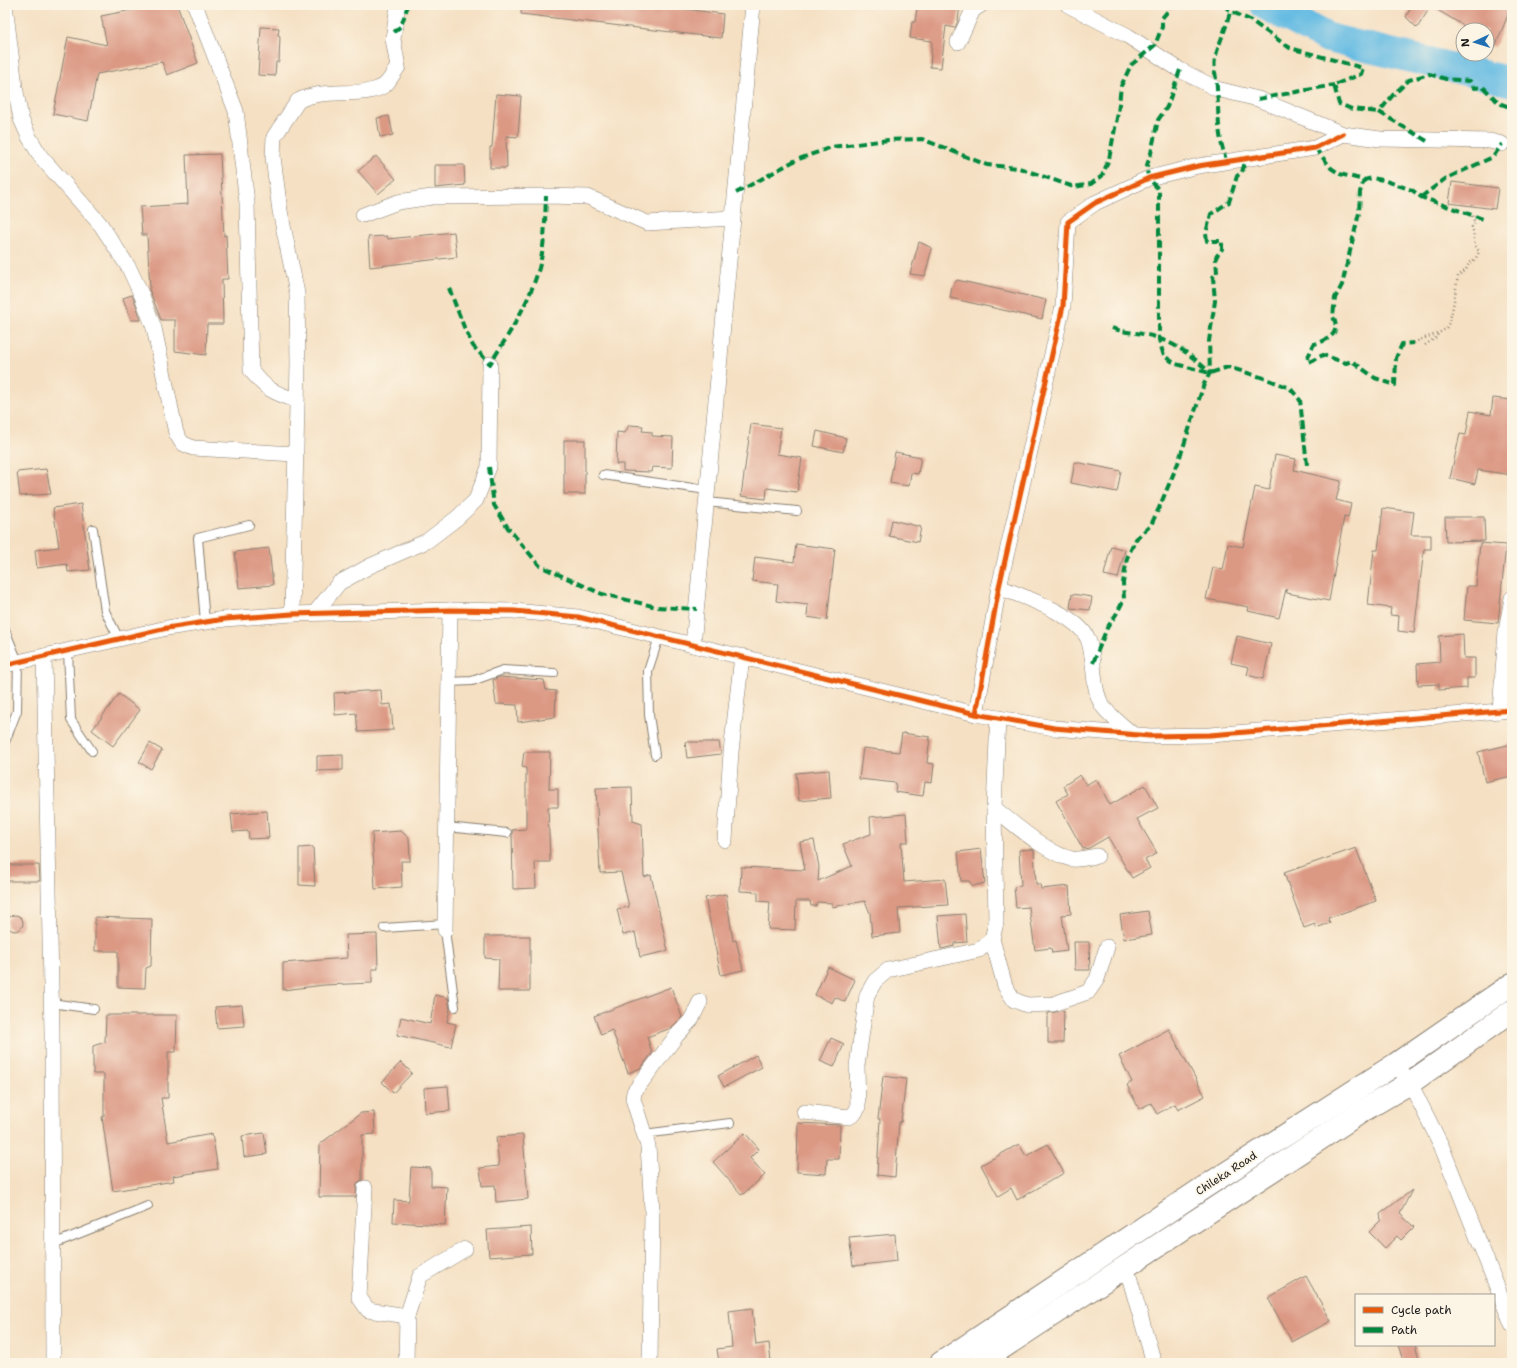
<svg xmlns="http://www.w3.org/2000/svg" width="1517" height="1368" viewBox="0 0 1517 1368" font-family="'Shantell Sans',sans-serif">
  <rect width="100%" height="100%" fill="#fcf5e5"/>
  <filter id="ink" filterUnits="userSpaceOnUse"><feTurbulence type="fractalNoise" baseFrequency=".025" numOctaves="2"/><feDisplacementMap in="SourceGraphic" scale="8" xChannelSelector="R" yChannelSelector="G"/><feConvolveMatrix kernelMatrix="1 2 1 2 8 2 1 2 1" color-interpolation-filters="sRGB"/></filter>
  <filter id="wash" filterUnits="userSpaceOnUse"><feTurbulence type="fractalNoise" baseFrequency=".012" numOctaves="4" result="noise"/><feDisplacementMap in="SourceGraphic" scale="16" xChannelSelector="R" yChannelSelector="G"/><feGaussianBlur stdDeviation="0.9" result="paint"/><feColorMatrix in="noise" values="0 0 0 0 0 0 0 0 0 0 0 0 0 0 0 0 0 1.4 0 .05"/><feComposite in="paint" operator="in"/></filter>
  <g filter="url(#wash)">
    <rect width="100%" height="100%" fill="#f5e0c3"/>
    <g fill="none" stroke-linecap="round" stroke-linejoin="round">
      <path stroke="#66bce3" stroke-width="30" d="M1265 5 1328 38 1512 82"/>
    </g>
    <g id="blocks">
      <g fill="#db9984">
        <path d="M141 5H177L198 63 167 75 162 62 97 74 88 121 53 114 68 37 107 45 101 16 142 8Z"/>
        <path d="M521 5H654L723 14 721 38 521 14Z"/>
        <path d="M923 5H960L958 21 955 28 946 26 941 68 930 67 932 41 910 38 912 22H915L917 8H923Z"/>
        <path d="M1412 5H1512L1495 47 1487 44V30H1463V35L1460 34 1464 26 1431 6 1417 28 1406 17Z"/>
        <path d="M261 27 279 28 278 35 280 36 279 62H276L275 76 258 75Z"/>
        <path d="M496 94 521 96 518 137 506 136 507 168H490V147H492Z"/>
        <path d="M389 116 393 135 380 137 377 118Z"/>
        <path d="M220 154 224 236 226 235 228 279H222L223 324H207L206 355 175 351V320H161L149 289 150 288 147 235H142L140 207 188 204 186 155Z"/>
        <path d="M376 156 396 179 378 194 358 171Z"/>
        <path d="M435 165H464L465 185 435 188Z"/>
        <path d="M1452 182 1498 188 1495 209 1449 203Z"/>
        <path d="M454 232 457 257 370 267 368 237 387 236 388 239Z"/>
        <path d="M919 242 932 248 925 276 910 274Z"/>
        <path d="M957 280 1046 300 1042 319 950 298 952 287Z"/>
        <path d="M132 295 134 299 141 320H131L123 298Z"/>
        <path d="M1493 398 1512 400V475L1478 470 1475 484 1450 478 1460 434 1466 435 1470 411 1491 415Z"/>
        <path d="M751 424 781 428 777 454 802 458 797 492 767 488 766 499 741 496Z"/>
        <path d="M629 425 643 426 642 431 652 432V436L673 437 672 468 652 467 651 472 623 471V464H616L617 432 625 433Z"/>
        <path d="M817 431 846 438 843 452 814 446Z"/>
        <rect x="564" y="440" width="21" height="54"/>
        <path d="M895 452 921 457 918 474 911 473 909 486 890 483Z"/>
        <path d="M1275 455 1296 459 1294 470 1341 481 1336 500 1351 504 1348 518 1344 517 1329 601 1287 593 1286 589 1279 618 1248 611 1249 607 1206 599 1213 567 1223 570 1228 544 1243 547 1255 487 1269 490Z"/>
        <path d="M1075 462 1121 471 1117 492 1071 483Z"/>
        <path d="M46 469 51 494 20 496 17 472Z"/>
        <path d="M81 504 90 570 68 572 67 564 37 568 35 550 59 547 53 508Z"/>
        <path d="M1383 508 1414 512 1411 535H1431V549H1424L1414 633 1398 631 1399 616 1390 615 1391 608 1368 605 1374 550H1378Z"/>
        <path d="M1445 517H1484L1485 541 1446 542Z"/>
        <path d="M892 520 921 527 918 542 889 536Z"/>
        <path d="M1480 543 1506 545 1498 623 1464 620 1467 586H1476Z"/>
        <path d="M796 544 835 549 827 620 807 617 808 605 776 601 778 584 752 581 755 557 794 562Z"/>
        <path d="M1111 546 1125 550 1118 578 1104 575Z"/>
        <path d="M269 548 273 585 239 588 235 552Z"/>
        <path d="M1072 594 1092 597 1090 610 1070 608Z"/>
        <path d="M1463 634 1464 658H1475V678H1467V688L1439 690V684L1418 685 1417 664 1440 662 1439 636Z"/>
        <path d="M1237 636 1271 644 1263 679 1247 675 1249 667 1231 663Z"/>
        <path d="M499 677 544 680 546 690 556 691 555 717 518 722 517 705 496 704 493 680Z"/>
        <path d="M381 690 382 705 391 704 393 730 358 732 356 713 335 715 334 693Z"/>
        <path d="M119 694 140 710 113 746 92 730Z"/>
        <path d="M902 733 930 737 927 763 934 764 932 783 925 782 923 796 895 792 896 783 859 779 863 748 899 752Z"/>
        <path d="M685 742H719L721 754 687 758Z"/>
        <path d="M150 743 162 750 151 769 139 762Z"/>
        <path d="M1512 744V776L1485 782 1478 752Z"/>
        <path d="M524 752H550L549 789H558V807H548L550 862H535L536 888 513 889 512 830 526 829V768L522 767Z"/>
        <path d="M343 755V770L317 771V756Z"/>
        <path d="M829 770 831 798 799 801 796 773Z"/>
        <path d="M1080 775 1086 785 1096 779 1110 805 1145 785 1158 808 1137 819 1157 853 1145 860 1150 868 1132 878 1108 837 1089 848 1083 849 1056 801 1068 794 1063 786Z"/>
        <path d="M632 787 633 821 642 824 644 877 651 875 668 951 640 957 635 932 623 935 617 909 629 907 621 872 600 873 596 788Z"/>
        <path d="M267 811 269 838 249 839 248 831 233 832 231 814Z"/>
        <path d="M906 814 908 842H901L904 882 945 879 948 905 898 908 900 933 872 936 870 913 865 901 832 907V903L817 902 816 906H811L810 901H796L795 930 768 929 770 902 758 901V892L740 891 741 867 805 870 800 842 814 840 819 867 818 881 852 866 843 844 871 834 870 817Z"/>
        <path d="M401 831 409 838 410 861H401L402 887 375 889 372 833Z"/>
        <path d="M313 847 315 886 299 885V848Z"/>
        <path d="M1356 848 1376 901 1328 918 1330 923 1316 928 1315 924 1304 928 1284 873Z"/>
        <path d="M981 849 985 883 973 886 969 881H961L958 852Z"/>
        <path d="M1032 849 1034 850 1036 884H1040L1041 889 1069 886 1071 914 1062 915 1067 951 1052 953 1051 948 1035 950 1029 907 1016 908 1014 887 1021 886 1019 850Z"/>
        <path d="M5 865H39L40 881H5Z"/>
        <path d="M726 894 733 941 736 940 743 970 721 975 705 898Z"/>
        <path d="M1148 911 1152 935 1124 939 1120 915Z"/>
        <path d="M965 914 967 942 954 943V946L941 949 938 916Z"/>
        <circle cx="15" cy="923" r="8"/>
        <path d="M95 917 152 919 151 966 146 968 145 988 118 987V951H95Z"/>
        <path d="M377 934 378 969H372V983L324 985 283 990V963L347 958 346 935Z"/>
        <path d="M485 936H530V991H498L499 959 485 958Z"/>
        <path d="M1074 942H1089L1090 970H1075Z"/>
        <path d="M828 967 855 980 845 1002 835 997 832 1003 815 995Z"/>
        <path d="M671 987 682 1017 671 1028 647 1037 652 1053 641 1068 628 1073 612 1030 601 1035 594 1016Z"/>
        <path d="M435 995 448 998 450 1009 447 1022 456 1024 451 1047 397 1035 401 1017 430 1024Z"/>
        <path d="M242 1005 244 1026 217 1028 215 1007Z"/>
        <path d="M1064 1011 1063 1043H1048V1013Z"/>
        <path d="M106 1015H177L176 1052H168V1098H161L168 1142 212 1134 218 1169 173 1176 174 1181 113 1191 102 1117 104 1116V1074H93V1046L105 1042Z"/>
        <path d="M1169 1029 1205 1096 1178 1110 1175 1104 1157 1114 1151 1103 1139 1109 1127 1085 1132 1082 1119 1056Z"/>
        <path d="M831 1038 844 1044 834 1067 820 1061Z"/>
        <path d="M756 1055 762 1067 724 1087 718 1076Z"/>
        <path d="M401 1062 412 1073 393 1093 382 1082Z"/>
        <path d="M883 1076 906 1079 901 1122H899L895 1177 877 1175 880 1119H878Z"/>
        <path d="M448 1086 450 1111 425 1113 424 1088Z"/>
        <path d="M374 1112 375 1134 362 1135V1180L357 1183 356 1197H319L320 1144 361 1113Z"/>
        <path d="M798 1123 840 1125 839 1159H827L826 1174 797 1172Z"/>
        <path d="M264 1133 267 1154 244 1157 242 1136Z"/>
        <path d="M745 1133 759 1149 750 1158 765 1175 742 1195 713 1162Z"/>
        <path d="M523 1135 528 1199 496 1202 495 1185 482 1186 480 1168 499 1166 496 1137Z"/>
        <path d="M1019 1144 1026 1156 1048 1144 1064 1173 1017 1200 1011 1188 998 1196 981 1165Z"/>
        <path d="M411 1167 431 1168V1186L447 1187 445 1225 393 1222 394 1200 409 1201Z"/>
        <path d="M1412 1190 1400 1214 1414 1227 1401 1240 1397 1236 1385 1248 1369 1232 1381 1220 1380 1214Z"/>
        <path d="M531 1227 532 1254 489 1257 487 1230Z"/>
        <path d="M895 1234 897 1261 853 1266 849 1238Z"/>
        <path d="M1306 1276 1331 1321 1292 1342 1268 1298Z"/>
        <path d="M752 1308 756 1345 769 1343 771 1363H719L717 1349 732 1347 729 1311Z"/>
        <path d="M1398 1345H1415L1420 1363H1404Z"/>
      </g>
    </g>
  </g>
  <g filter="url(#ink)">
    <use href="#blocks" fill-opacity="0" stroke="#887e70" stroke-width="1"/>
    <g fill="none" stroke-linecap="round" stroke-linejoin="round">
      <defs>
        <g id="service">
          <path d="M603 475 707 490"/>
          <path d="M706 502 797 511"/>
          <path d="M93 529 105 611 119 639"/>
          <path d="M205 622 198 538 249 525"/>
          <path d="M5 630 18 662 17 711 5 742"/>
          <path d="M68 651 71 720 92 751"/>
          <path d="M448 682 472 681 503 670 554 673"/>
          <path d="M655 755 649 715 648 671 659 637"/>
          <path d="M446 827 507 833"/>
          <path d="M384 928 445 924"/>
          <path d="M445 930 455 1007"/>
          <path d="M51 1003 94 1009"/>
          <path d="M644 1134 730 1123"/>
          <path d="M53 1244 148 1206"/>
        </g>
        <g id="minor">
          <path d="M5 5 15 87 21 119 29 137 41 157 101 225 129 268 142 296 154 328 176 433 182 443 193 448 294 454"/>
          <path d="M195 5 236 111 247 203 251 370C265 389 274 393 296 400"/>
          <path d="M1068 5 1128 36 1180 70 1217 89 1258 99 1343 134 1380 139 1490 141 1502 144"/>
          <path d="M958 42 973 10 981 5"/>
          <path d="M363 215 398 202 432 197 546 196 588 197 647 223 732 218"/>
          <path d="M999 587C1023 597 1077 614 1088 639 1096 660 1091 686 1102 705 1108 715 1125 727 1133 735"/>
          <path d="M315 613 339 583 370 566 427 541 457 518 476 500 489 467 490 364"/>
          <path d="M292 614 298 364 297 293 280 211 273 157 274 137 298 101C323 86 371 100 387 83 391 78 394 72 398 67L393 39 398 5"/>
          <path d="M693 645 753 5"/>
          <path d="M44 656 52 1032 53 1363"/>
          <path d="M5 665 167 628 225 619 292 614 450 610 514 611 578 617 976 714 1054 728 1150 736 1210 735 1512 710"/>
          <path d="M1500 711 1506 631 1512 598"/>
          <path d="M976 714 999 587 1063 306 1068 222 1095 203 1149 178 1198 166 1315 148 1343 134"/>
          <path d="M994 808C1013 823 1049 855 1072 859 1080 860 1090 857 1097 856"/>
          <path d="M725 840 731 752 742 656"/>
          <path d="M445 930 450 610"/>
          <path d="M992 939 1005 986 1014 1000 1027 1005 1053 1004 1088 992 1097 979 1107 947"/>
          <path d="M1396 1064 1410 1083 1441 1145 1512 1325"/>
          <path d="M804 1112 849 1117 854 1114 858 1108 857 1066 867 995 875 981 888 970 979 950 992 939 996 923 994 808 998 718"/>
          <path d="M365 1188 359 1297 368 1310 407 1316"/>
          <path d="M1126 1266 1154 1363"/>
          <path d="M406 1363 407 1316 420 1276 465 1249"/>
          <path d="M650 1363 652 1209 648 1146 633 1099 634 1092 677 1035 691 1020 700 1002"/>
        </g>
        <g id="trunk">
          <path d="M941 1363 1200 1190 1396 1064 1512 984"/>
          <path d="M979 1363 1364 1110 1410 1083 1512 1011"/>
        </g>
      </defs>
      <use href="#service" stroke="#887e70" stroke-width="10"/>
      <use href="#minor" stroke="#887e70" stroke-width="16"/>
      <use href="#trunk" stroke="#887e70" stroke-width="24"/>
      <g stroke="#887e70" stroke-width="2.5" stroke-dasharray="1 3" stroke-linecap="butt">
        <path d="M1414 343C1424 337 1438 335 1445 329 1452 324 1456 286 1458 276L1466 270 1469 263C1473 262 1478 256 1479 251 1472 244 1475 235 1472 227L1475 223 1472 215"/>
        <path d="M1425 345 1437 337 1438 333"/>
      </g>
      <use href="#service" stroke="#fff" stroke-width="8"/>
      <use href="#minor" stroke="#fff" stroke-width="15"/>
      <use href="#trunk" stroke="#fff" stroke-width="22"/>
      <g stroke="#00873e" stroke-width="4" stroke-dasharray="8 4" stroke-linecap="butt">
        <path d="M1224 5 1230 11 1250 20 1290 48 1363 68 1361 74 1334 85 1339 104 1352 109 1379 112"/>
        <path d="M1071 6 1075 5"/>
        <path d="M394 32 401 26 408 5"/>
        <path d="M1180 70 1167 107 1158 120 1150 158C1142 171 1150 180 1159 190V340L1164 356 1176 364 1210 373 1228 367 1264 378 1290 388 1300 400 1307 465"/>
        <path d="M1258 99 1334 85"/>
        <path d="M1427 141 1379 112 1393 95 1409 80 1429 74 1446 79 1470 81 1474 88 1483 87 1499 103 1512 108"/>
        <path d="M1315 148 1331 168 1340 174 1364 180 1372 178 1383 180 1412 190 1421 197 1486 220"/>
        <path d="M1227 162C1217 137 1219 114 1217 89 1217 77 1212 67 1216 55 1220 40 1227 27 1230 11"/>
        <path d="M736 193 796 160 832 147 888 140 922 139 987 165 1019 168 1074 187 1091 184 1102 176 1109 159 1118 113 1121 86 1131 65 1155 45 1162 27V18L1173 5"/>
        <path d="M1421 197 1445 179 1493 157 1502 144"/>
        <path d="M449 288 464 327 473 346 490 364C509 334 529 303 539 268 545 245 545 220 546 196"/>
        <path d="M1112 328C1127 334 1141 332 1155 337 1177 344 1194 357 1210 373"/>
        <path d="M1307 359 1314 344C1327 341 1342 333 1333 317L1335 298 1342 285 1359 213 1360 192 1364 180"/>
        <path d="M1309 362 1323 355 1346 363 1352 361 1375 378 1395 385 1396 358 1402 344 1414 343"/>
        <path d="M489 467 494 505 508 528 540 566 602 594 657 607 697 609"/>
        <path d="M1093 663 1107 628 1117 613 1124 599 1123 583 1127 558 1136 539 1151 525 1159 508 1178 463 1204 384 1210 373 1209 341 1215 301 1213 277 1217 273 1216 257 1222 249V241H1207L1206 233 1211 214 1229 202 1237 176 1242 172 1246 159"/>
      </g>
      <defs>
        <g id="cycleway">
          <path d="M5 665 167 628 225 619 292 614 450 610 514 611 578 617 976 714 1054 728 1150 736 1210 735 1512 710"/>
          <path d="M976 714 999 587 1063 306 1068 222 1095 203 1149 178 1198 166 1315 148 1343 134"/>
        </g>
      </defs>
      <use href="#cycleway" stroke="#fcf5e5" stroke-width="8"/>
      <use href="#cycleway" stroke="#e8590c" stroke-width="5"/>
    </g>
  </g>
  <g text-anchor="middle" stroke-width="3.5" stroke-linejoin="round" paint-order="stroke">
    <g font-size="11" fill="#1c1c1c" stroke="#fcf5e5">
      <text transform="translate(1226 1173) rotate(-33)" y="4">Chileka Road</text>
    </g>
  </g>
  <rect width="1517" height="1368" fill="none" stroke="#fcf5e5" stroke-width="20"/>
  <rect x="1355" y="1294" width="140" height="52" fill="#fcf5e5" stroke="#a29e95"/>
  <rect x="1363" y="1307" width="20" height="6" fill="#e8590c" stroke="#a29e95"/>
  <text x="1391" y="1314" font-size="12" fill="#1c1c1c">Cycle path</text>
  <rect x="1363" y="1327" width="20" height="6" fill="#00873e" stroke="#a29e95"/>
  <text x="1391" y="1334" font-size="12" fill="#1c1c1c">Path</text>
  <g transform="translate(1475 42) rotate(266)"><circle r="19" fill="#fcf5e5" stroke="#a29e95"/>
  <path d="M0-3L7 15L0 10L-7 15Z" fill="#1f6fb2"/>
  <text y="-6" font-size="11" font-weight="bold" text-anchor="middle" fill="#1c1c1c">N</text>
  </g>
</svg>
